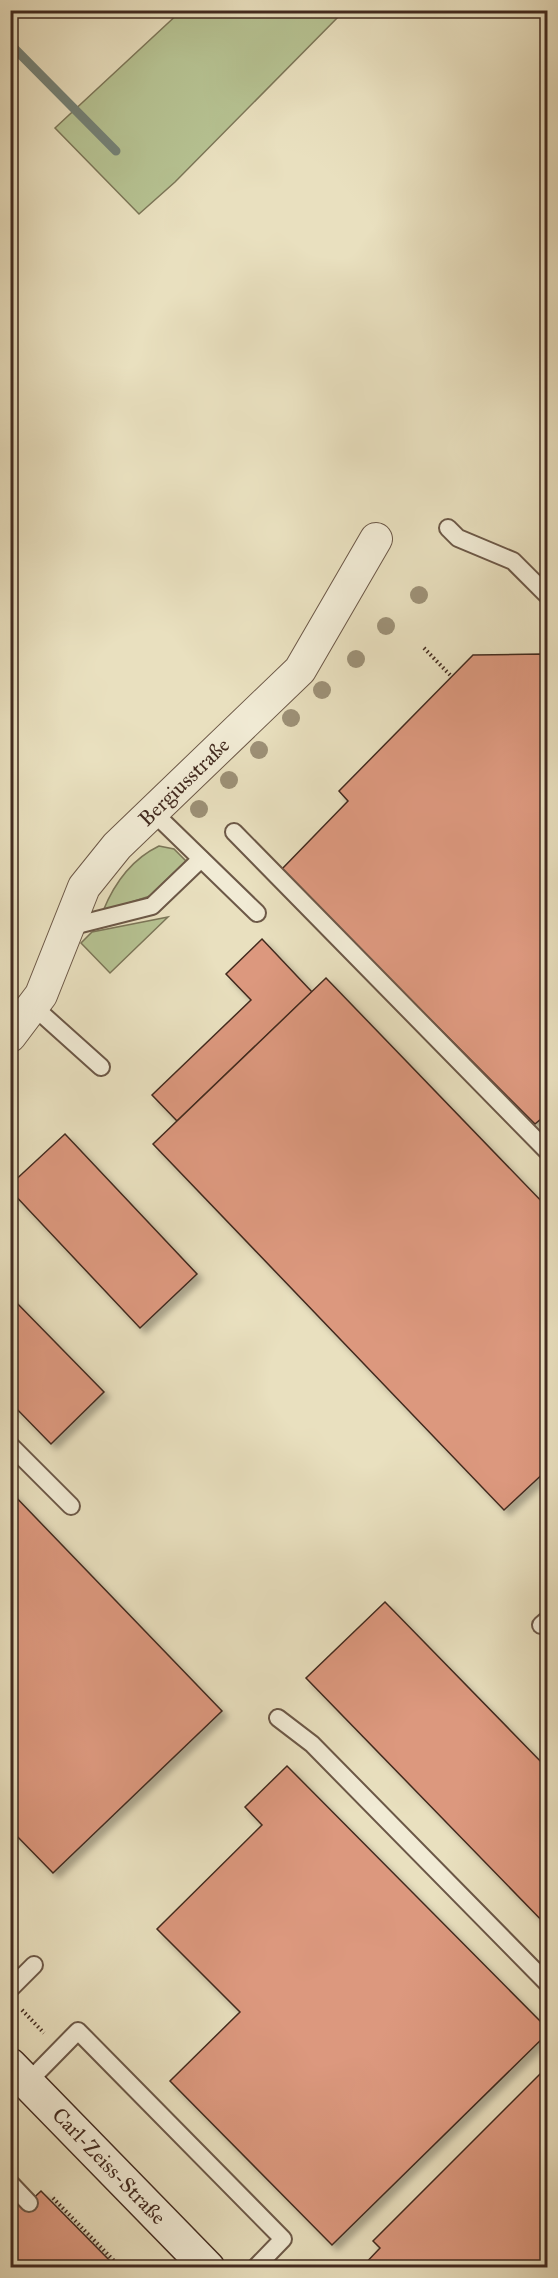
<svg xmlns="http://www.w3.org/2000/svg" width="558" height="2278" viewBox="0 0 558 2278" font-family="'IM FELL Great Primer',serif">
  <defs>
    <filter id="shadow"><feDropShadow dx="5.5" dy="5.5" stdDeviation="3" flood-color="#0004"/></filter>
  </defs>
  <rect width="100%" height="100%" fill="#e9e0bf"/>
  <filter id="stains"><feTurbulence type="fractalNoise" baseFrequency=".00333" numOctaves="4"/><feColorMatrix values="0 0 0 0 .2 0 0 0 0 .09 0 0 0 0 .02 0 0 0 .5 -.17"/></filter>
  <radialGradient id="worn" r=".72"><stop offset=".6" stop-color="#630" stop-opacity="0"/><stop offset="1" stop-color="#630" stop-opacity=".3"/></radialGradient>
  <g fill="#b6c292" stroke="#7c7658" stroke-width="1.5">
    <path d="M181 11H344L175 182 139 214 55 128Z"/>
    <path d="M159 846 174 849 186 861 150 896 103 911C114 884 132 859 159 846Z"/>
    <path d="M168 917 110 973 81 943 92 932Z"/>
  </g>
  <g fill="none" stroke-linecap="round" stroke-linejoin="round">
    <path stroke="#758277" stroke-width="9" d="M10 44 116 151"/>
  </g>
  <g fill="#dc987e" stroke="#422a1f" stroke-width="1.5" filter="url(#shadow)">
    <path d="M542 654 548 660V1113L535 1124 281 870 348 801 339 791 473 655Z"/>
    <path d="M262 939 312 992 177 1121 152 1095 251 1000 226 974Z"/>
    <path d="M326 978 548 1208V1469L504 1510 153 1144Z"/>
    <path d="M65 1134 197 1274 140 1328 10 1190V1185Z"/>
    <path d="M10 1296 104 1392 51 1444 10 1402Z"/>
    <path d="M10 1491 222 1711 53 1873 10 1829Z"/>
    <path d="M385 1602 548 1769V1927L306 1678Z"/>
    <path d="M287 1766 548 2029V2033L332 2245 170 2081 240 2012 157 1929 262 1825 245 1807Z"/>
    <path d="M548 2066V2268H361L380 2248 373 2241Z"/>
    <path d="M41 2191 117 2268H10V2196L23 2208Z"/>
  </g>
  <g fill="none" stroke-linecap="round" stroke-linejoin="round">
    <defs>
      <g id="lane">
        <path d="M448 528 458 538 513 561 548 596"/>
        <path d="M154 813 257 913"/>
        <path d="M234 832 548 1152"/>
        <path d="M69 927 152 906 201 859"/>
        <path d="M33 1006 101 1067"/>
        <path d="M10 1445 71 1506"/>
        <path d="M541 1625 548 1619"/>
        <path d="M278 1718 312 1744 548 1984"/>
        <path d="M10 1989 34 1965"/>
        <path d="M28 2082 78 2031 283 2239 255 2268"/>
        <path d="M10 2183 29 2203"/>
      </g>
      <path id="street" d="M10 1036 41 995 84 887 117 846 300 670 376 539"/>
      <path id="secondary" d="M10 2065 208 2268"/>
    </defs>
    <use href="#lane" stroke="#6c5847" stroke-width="20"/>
    <use href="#street" stroke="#6c5847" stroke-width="34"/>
    <use href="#secondary" stroke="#422a1f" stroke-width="36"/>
    <g stroke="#422a1f" stroke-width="4" stroke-dasharray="1.5 3" stroke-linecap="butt">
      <path d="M424 648 452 677"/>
      <path d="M22 2010 44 2033"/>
      <path d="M53 2198 121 2268"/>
    </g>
    <use href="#lane" stroke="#f1ebd5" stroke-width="16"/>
    <use href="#street" stroke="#f1ebd5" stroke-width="32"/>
    <use href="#secondary" stroke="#f1ebd5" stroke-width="33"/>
  </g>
  <g fill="#9d9177">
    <circle cx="419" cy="595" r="9"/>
    <circle cx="386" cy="626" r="9"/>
    <circle cx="356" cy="659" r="9"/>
    <circle cx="322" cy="690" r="9"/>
    <circle cx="291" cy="718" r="9"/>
    <circle cx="259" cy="750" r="9"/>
    <circle cx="229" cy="780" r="9"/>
    <circle cx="199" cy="809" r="9"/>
  </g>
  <g text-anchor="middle" stroke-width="6" stroke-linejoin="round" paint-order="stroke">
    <g font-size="21" fill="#422a1f" stroke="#f1ebd5">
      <text transform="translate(184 782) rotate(-44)" y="7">Bergiusstraße</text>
      <text transform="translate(109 2166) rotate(46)" y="7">Carl-Zeiss-Straße</text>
    </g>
  </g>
  <rect width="558" height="2278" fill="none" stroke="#e9e0bf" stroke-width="36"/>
  <rect x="12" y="12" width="534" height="2254" fill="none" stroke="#422a1f" stroke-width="3"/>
  <rect x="18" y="18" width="522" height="2242" fill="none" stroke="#422a1f" stroke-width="1.5"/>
  <rect width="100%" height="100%" filter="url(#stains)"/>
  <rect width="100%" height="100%" fill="url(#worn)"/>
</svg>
